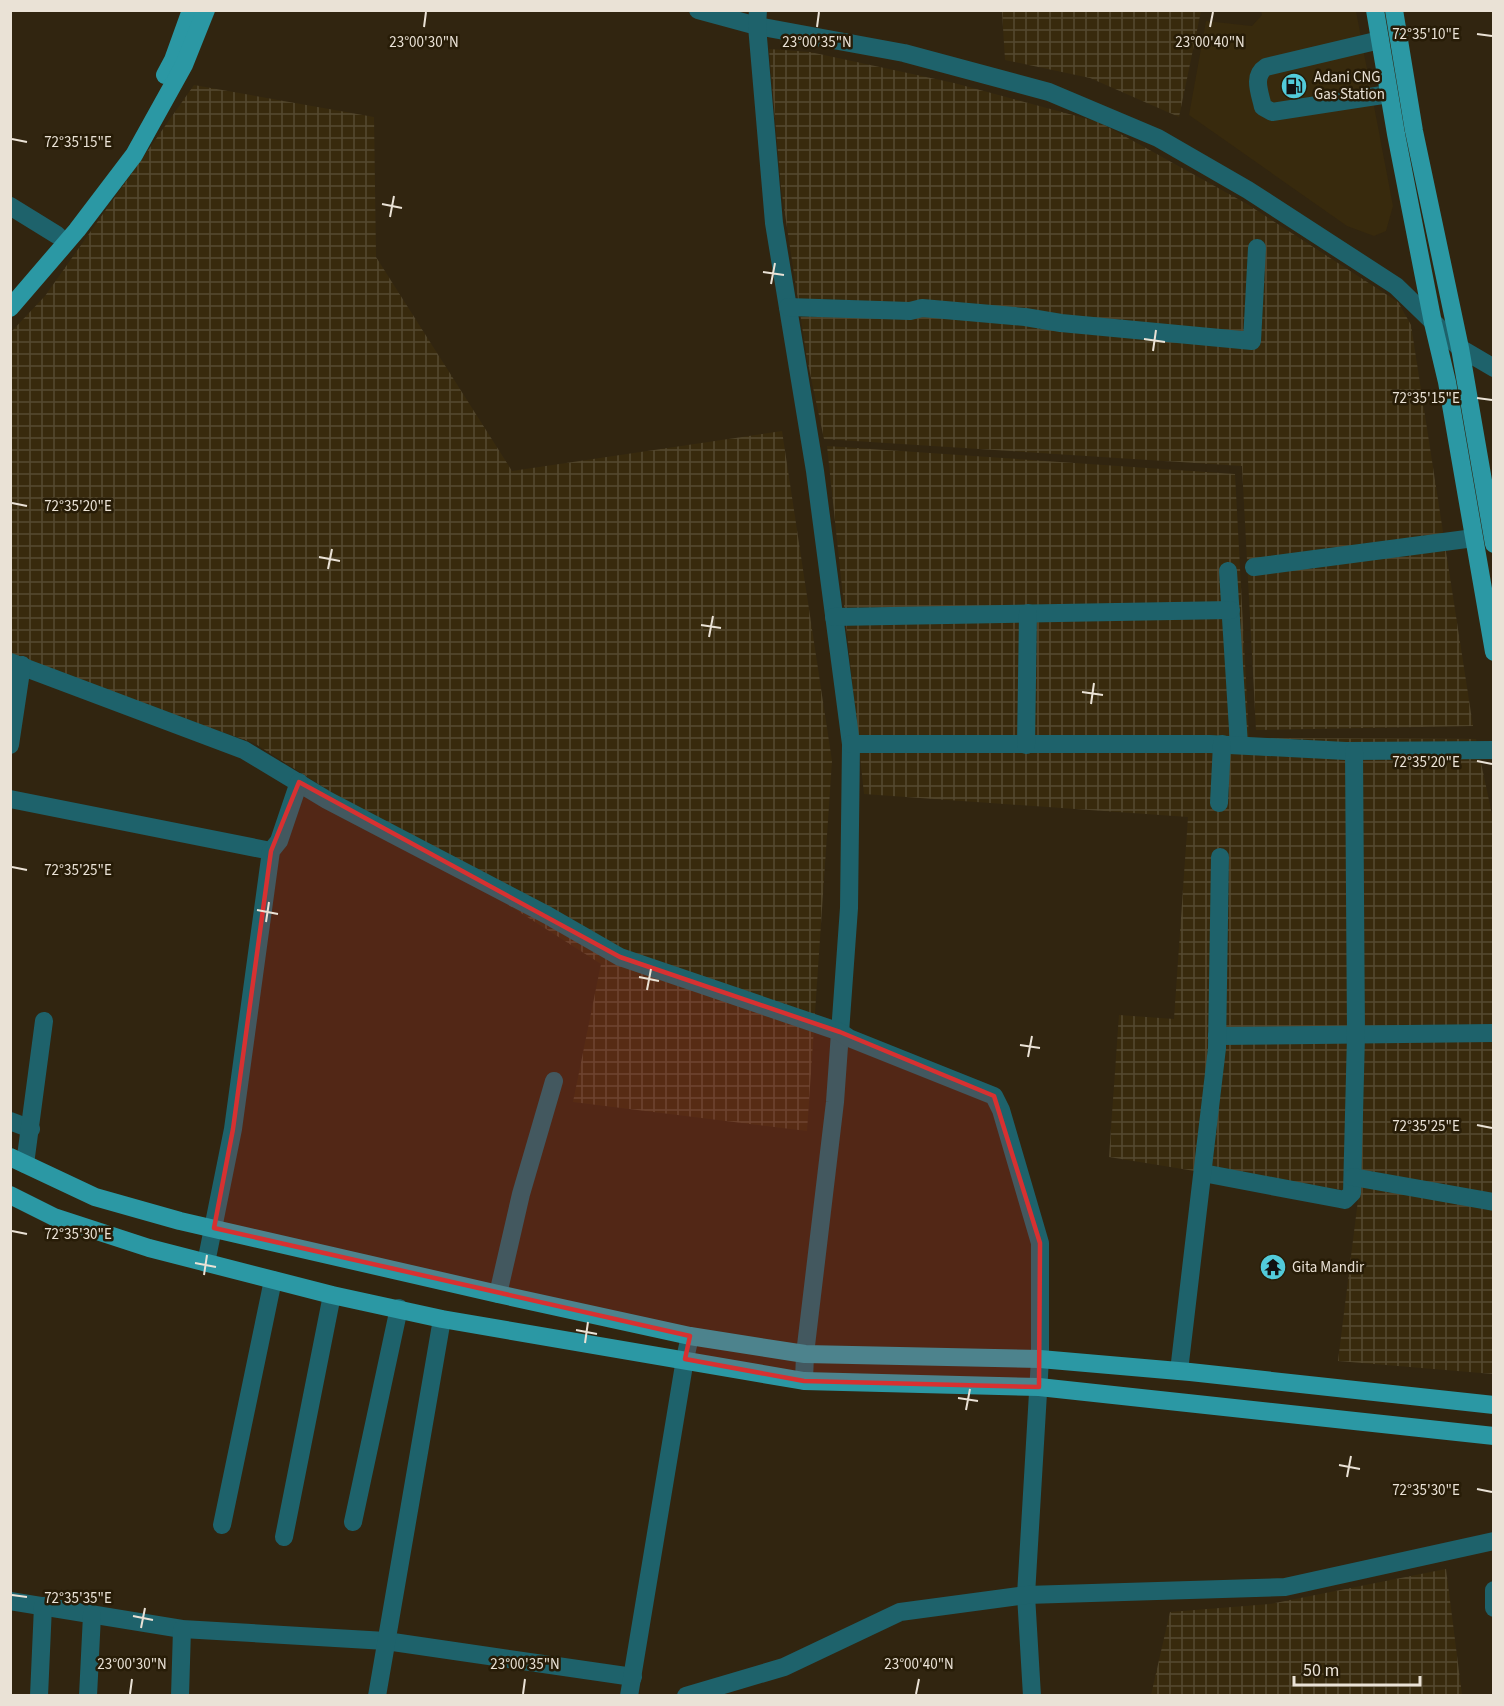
<svg xmlns="http://www.w3.org/2000/svg" width="1504" height="1706" viewBox="0 0 1504 1706" font-family="'Source Sans 3',sans-serif">
  <defs>
    <pattern id="industrial-grid" width="8" height="8" patternUnits="userSpaceOnUse" patternTransform="scale(1.5)"><rect width="8" height="8" fill="#382a0d"/><path d="M0 4h8M4 0v8" fill="none" stroke="#554930"/></pattern>
  </defs>
  <rect width="100%" height="100%" fill="#312510"/>
  <path fill="#382a0d" d="M1261 11H1356L1393 206 1386 231 1374 236 1347 226 1189 115 1206 21 1252 26 1262 15Z"/>
  <g fill="url(#industrial-grid)">
    <path d="M1002 11H1201L1179 117 1090 78 1005 60Z"/>
    <path d="M769 49 810 52 954 83 1099 122 1247 204 1398 302 1411 325 1473 726 1256 730 1242 466 824 439 807 359 781 188Z"/>
    <path d="M194 85 374 117 376 257 512 471 782 431 832 761 807 1131 573 1102 601 964 254 743 11 659V332L45 296Z"/>
    <path d="M827 446 1235 474 1249 738 1476 739 1494 824 1493 1374 1338 1361 1359 1192 1207 1173 1109 1157 1119 1015 1174 1019 1188 817 864 794Z"/>
    <path d="M1446 1569 1462 1695H1151L1170 1612 1270 1604Z"/>
  </g>
  <g fill="none" stroke-linecap="round" stroke-linejoin="round">
    <g stroke="#1e626b" stroke-width="18">
      <path d="M698 10 757 26 904 53 1049 92 1158 138 1248 190 1396 286 1460 348 1494 368"/>
      <path d="M758 10 757 26 774 223 815 471 851 744 849 908 835 1102 805 1354 804 1381"/>
      <path d="M1380 40 1266 67C1252 76 1260 93 1263 107L1272 112 1389 94"/>
      <path d="M10 206 57 235"/>
      <path d="M788 307 910 311 922 308 1025 317 1061 323 1252 341 1257 248"/>
      <path d="M1254 567 1474 538"/>
      <path d="M1228 571 1239 745"/>
      <path d="M834 617 1231 610"/>
      <path d="M10 662 244 750 327 800 547 915 620 957 840 1032 849 1038 994 1096 1001 1110 1040 1243V1359L1026 1595 1032 1696"/>
      <path d="M851 744H1210L1346 751 1494 750"/>
      <path d="M10 745 22 665"/>
      <path d="M1026 745 1028 613"/>
      <path d="M10 799 271 851"/>
      <path d="M1219 803 1222 744"/>
      <path d="M1217 1036 1494 1033"/>
      <path d="M10 1121 31 1129"/>
      <path d="M25 1164 44 1021"/>
      <path d="M1203 1173 1340 1199 1345 1200 1352 1193 1356 1035 1354 751"/>
      <path d="M1353 1177 1494 1202"/>
      <path d="M206 1263 233 1129 271 851 279 841 299 782"/>
      <path d="M498 1294 521 1194 554 1081"/>
      <path d="M1179 1371 1217 1048 1220 857"/>
      <path d="M353 1522 399 1308"/>
      <path d="M222 1525 273 1280"/>
      <path d="M284 1537 332 1295"/>
      <path d="M1494 1590V1608"/>
      <path d="M10 1601 182 1629 386 1641 633 1677"/>
      <path d="M39 1696 43 1606"/>
      <path d="M88 1696 92 1615"/>
      <path d="M180 1696 182 1629"/>
      <path d="M377 1696 442 1319"/>
      <path d="M629 1696 685 1359 690 1336"/>
      <path d="M686 1696 784 1667 900 1612 1026 1595 1285 1587 1494 1541"/>
    </g>
    <g stroke="#2b98a4" stroke-width="18">
      <path d="M1375 10 1396 134 1433 323 1447 382 1494 652"/>
      <path d="M1394 10 1414 131 1460 348 1494 544"/>
      <path d="M165 75 173 60 191 10"/>
      <path d="M10 308 77 230 134 155 184 65 206 10"/>
      <path d="M10 1157 95 1197 180 1221 498 1294 690 1336 805 1354 1040 1359 1190 1372 1494 1405"/>
      <path d="M10 1195 54 1217 149 1248 332 1295 442 1319 804 1381 1039 1387 1494 1436"/>
    </g>
  </g>
  <path fill="#d73131" fill-opacity="0.2" stroke="#d73131" stroke-width="4.5" stroke-linejoin="round" d="M299 782 620 957 840 1032 994 1096 1040 1243 1039 1387 804 1381 685 1359 690 1336 214 1228 233 1129 271 851Z"/>
  <path fill="none" stroke="#eae2d6" stroke-width="2" d="M424 27 426 12M817 27 819 12M1210 27 1213 12M1477 34 1492 36M12 139 27 142M382 204 402 208M390 217 394 196M763 272 784 275M771 284 775 263M1144 339 1165 342M1153 351 1156 330M1477 398 1492 400M12 503 27 506M319 557 340 561M328 569 332 549M701 625 721 628M709 637 713 616M1082 692 1103 695M1091 704 1094 683M1477 761 1492 764M12 867 27 870M257 910 278 914M266 922 269 902M639 977 659 981M647 990 651 969M1020 1045 1040 1048M1028 1057 1032 1036M1477 1125 1492 1128M12 1231 27 1234M195 1263 216 1267M204 1275 207 1255M576 1330 597 1334M585 1343 588 1322M958 1398 978 1401M966 1410 970 1389M1339 1465 1360 1469M1347 1477 1351 1456M1477 1489 1492 1492M12 1595 27 1597M133 1616 153 1620M141 1628 145 1608M130 1694 132 1679M523 1694 525 1679M916 1694 919 1679"/>
  <defs>
    <symbol id="fuel-disc" viewBox="-11 -11 22 22"><circle r="9.5" fill="#52cbda" stroke="#271c07"/><path d="M-5.5-6h7V0h2V4h1.3V-2.5L3-4.5l.8-.8L6-3V5H2.5V1h-1V6h-7ZM-4.2-4.7v3.2H.2V-4.7Z" fill="#111"/></symbol>
    <symbol id="temple-disc" viewBox="-11 -11 22 22"><circle r="9.5" fill="#52cbda" stroke="#271c07"/><path d="M0-6L5-2H3V0L6.5 2.5H4V6H1.5V3h-3V6H-4V2.5H-6.5L-3 0V-2H-5Z" fill="#111"/></symbol>
  </defs>
  <g fill-rule="evenodd">
    <use href="#fuel-disc" x="1279" y="71" width="30" height="30"/>
    <use href="#temple-disc" x="1258" y="1252" width="30" height="30"/>
  </g>
  <g text-anchor="middle" stroke-width="5" stroke-linejoin="round" paint-order="stroke">
    <g font-size="15" fill="#eae2d6" stroke="#271c07" text-anchor="start">
      <text x="1314" y="82">Adani CNG<tspan x="1314" dy="17">Gas Station</tspan></text>
      <text x="1292" y="1272">Gita Mandir</text>
    </g>
  </g>
  <g font-size="15" text-anchor="middle" fill="#eae2d6" stroke="#271c07" stroke-width="5" stroke-linejoin="round" paint-order="stroke">
    <text x="1426" y="39">72°35'10"E</text>
    <text x="424" y="47">23°00'30"N</text>
    <text x="817" y="47">23°00'35"N</text>
    <text x="1210" y="47">23°00'40"N</text>
    <text x="78" y="147">72°35'15"E</text>
    <text x="1426" y="403">72°35'15"E</text>
    <text x="78" y="511">72°35'20"E</text>
    <text x="1426" y="767">72°35'20"E</text>
    <text x="78" y="875">72°35'25"E</text>
    <text x="1426" y="1131">72°35'25"E</text>
    <text x="78" y="1239">72°35'30"E</text>
    <text x="1426" y="1495">72°35'30"E</text>
    <text x="78" y="1603">72°35'35"E</text>
    <text x="132" y="1669">23°00'30"N</text>
    <text x="525" y="1669">23°00'35"N</text>
    <text x="919" y="1669">23°00'40"N</text>
  </g>
  <rect width="1504" height="1706" fill="none" stroke="#eae2d6" stroke-width="24"/>
  <path d="M1294 1676v9h126v-9" fill="none" stroke="#eae2d6" stroke-width="3"/>
  <text x="1303" y="1676" font-size="18" fill="#eae2d6" stroke="#271c07" stroke-width="4.5" paint-order="stroke">50 m</text>
</svg>
